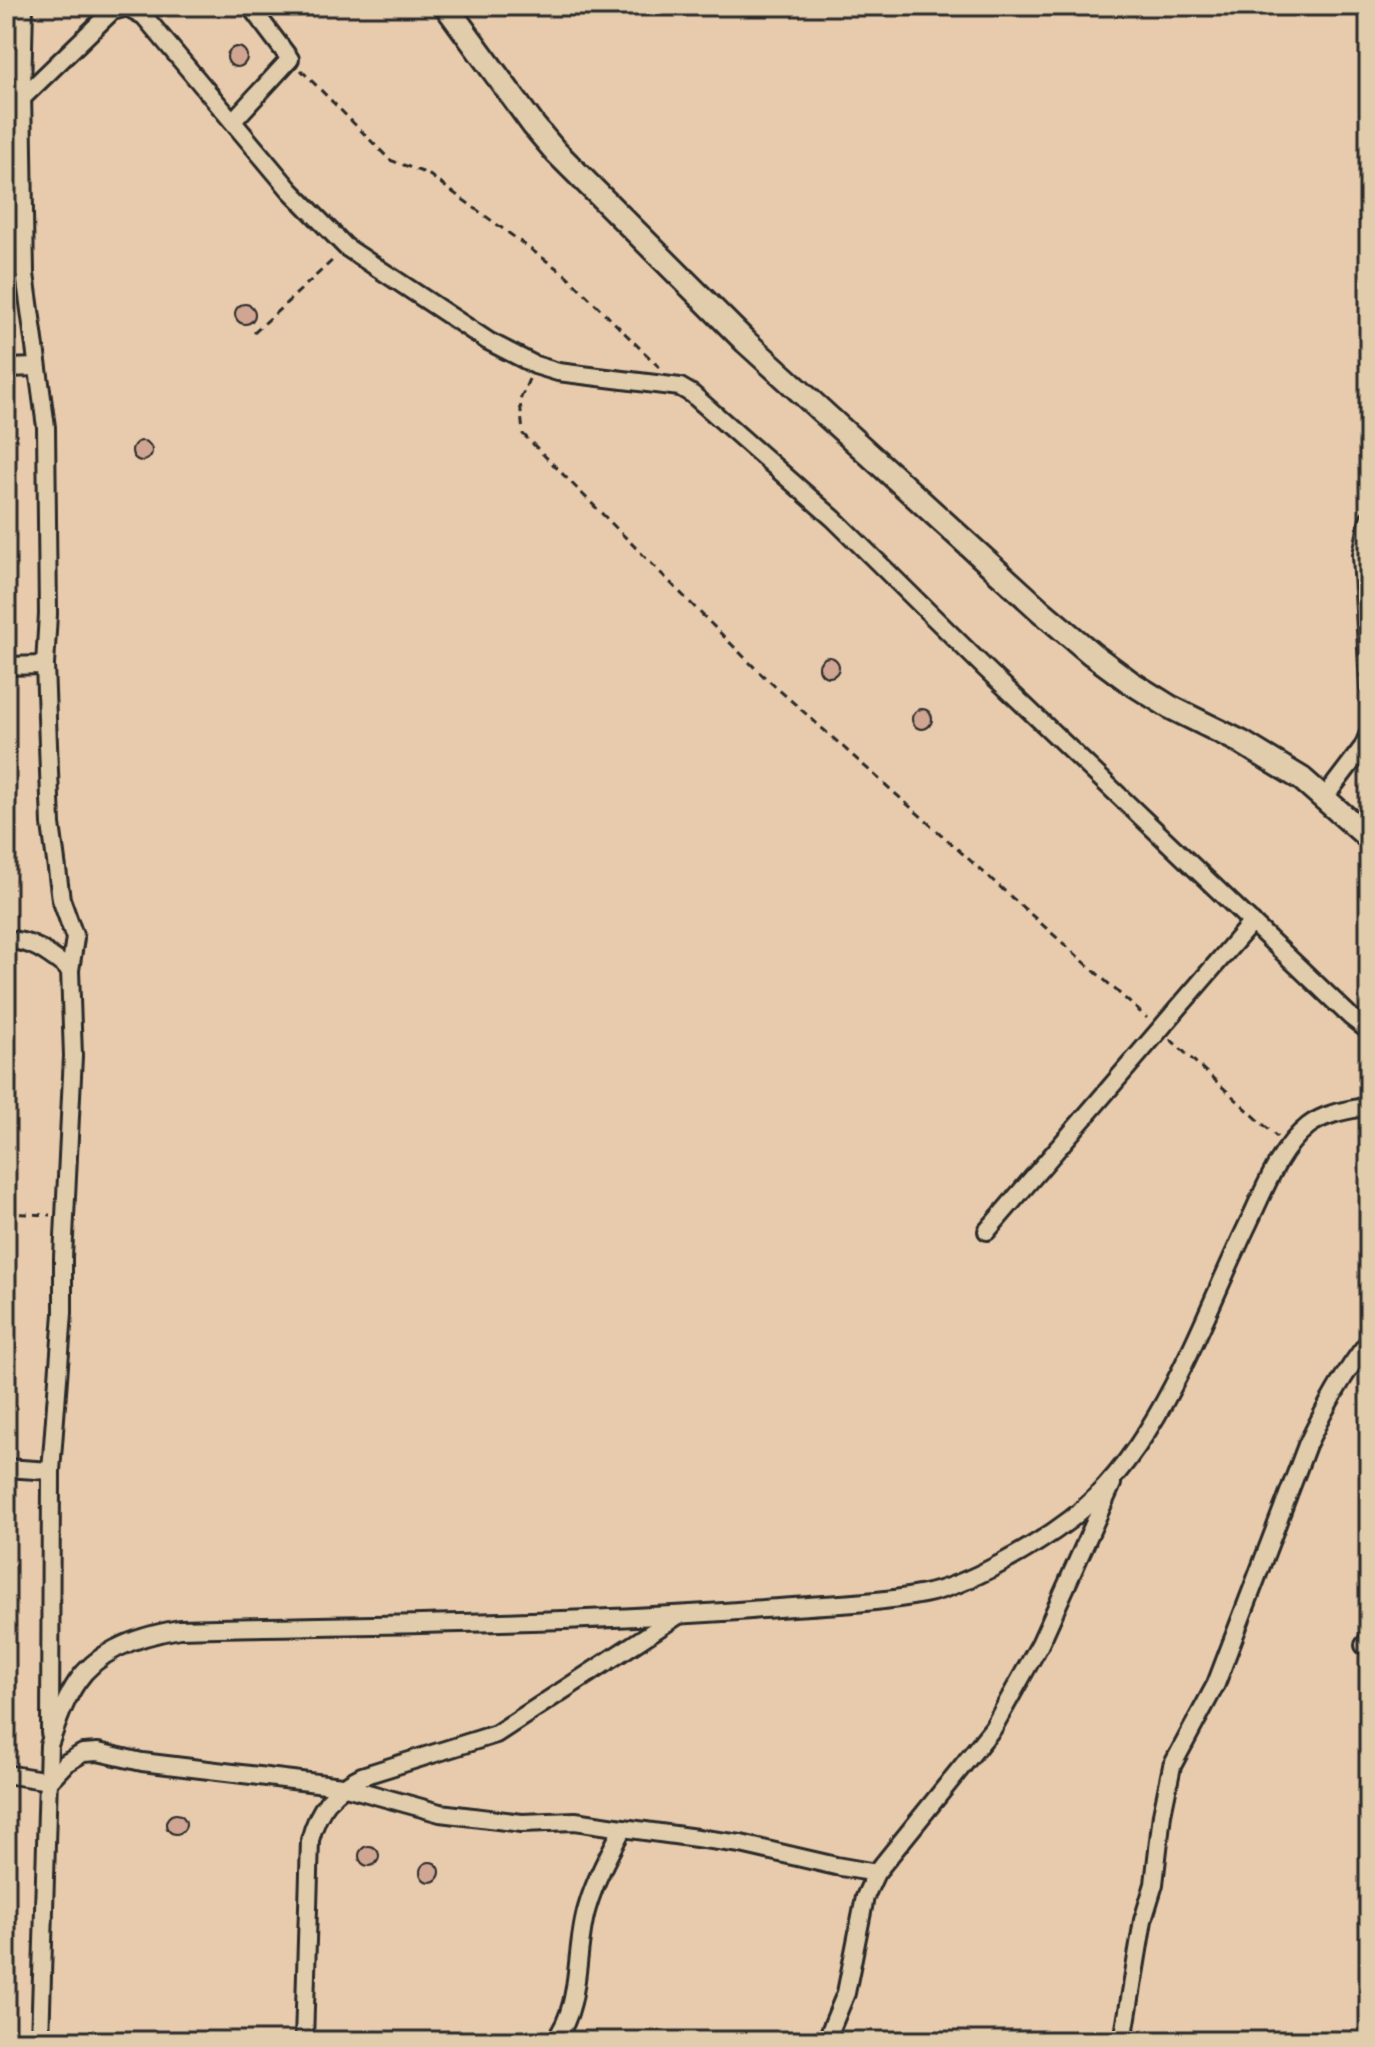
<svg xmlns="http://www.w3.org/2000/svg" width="1375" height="2047" viewBox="0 0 1375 2047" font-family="Kalam,sans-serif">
  <rect width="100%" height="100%" fill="#e7cbac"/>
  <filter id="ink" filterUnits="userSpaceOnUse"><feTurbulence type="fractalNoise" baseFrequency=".0125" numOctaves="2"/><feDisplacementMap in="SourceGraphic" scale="16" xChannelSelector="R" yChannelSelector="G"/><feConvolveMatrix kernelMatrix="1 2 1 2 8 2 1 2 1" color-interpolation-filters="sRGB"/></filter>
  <g filter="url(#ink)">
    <g fill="#d0a693" stroke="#2b2b2b" stroke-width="2">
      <circle cx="237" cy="57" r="10"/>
      <circle cx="245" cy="314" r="10"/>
      <circle cx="142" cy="451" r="10"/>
      <circle cx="829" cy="667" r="10"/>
      <circle cx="922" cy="719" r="10"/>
      <circle cx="176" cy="1824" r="10"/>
      <circle cx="369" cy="1856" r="10"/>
      <circle cx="430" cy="1872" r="10"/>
    </g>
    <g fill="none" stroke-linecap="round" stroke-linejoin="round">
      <defs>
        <g id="street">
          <path d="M6 89 22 90 25 274 46 427 48 614 45 665 51 824 61 899 75 938 70 970 73 1056 63 1257V1313L51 1471 6 1468"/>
          <path d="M22 90 24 6"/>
          <path d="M22 98 112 11 127 7 144 16 290 190 346 247 488 341 535 365 558 372 680 387 692 394 834 519 985 668 1351 1017 1369 1031"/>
          <path d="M233 121 290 59 250 6"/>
          <path d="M6 368 37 367"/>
          <path d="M1369 519 1362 555 1369 687"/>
          <path d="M6 666 45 665"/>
          <path d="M1325 797 1363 747 1369 733"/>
          <path d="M6 940C33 940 49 954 70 970"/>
          <path d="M987 1231 1252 922"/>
          <path d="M1364 1645 1369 1639"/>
          <path d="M50 1733 51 1471"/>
          <path d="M6 1774 49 1781 66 1763 83 1753 98 1752 142 1762 342 1786 440 1813 522 1823 575 1821 623 1828 741 1844 836 1866 876 1873"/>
          <path d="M40 2041 49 1745C57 1724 64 1701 77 1682 99 1649 143 1635 180 1629 370 1624 561 1624 751 1610 808 1605 868 1605 924 1594 969 1585 1034 1547 1071 1519 1160 1449 1200 1323 1248 1224 1264 1191 1278 1150 1308 1126 1325 1113 1348 1110 1369 1106"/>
          <path d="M304 2041 310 1840C318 1809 333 1790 362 1776L496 1734 677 1616"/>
          <path d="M554 2041C583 2006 574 1950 587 1908 595 1880 609 1854 623 1828"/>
          <path d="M826 2041 846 1993 865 1897 876 1873 993 1728 1040 1644 1112 1484"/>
          <path d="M1123 2041 1143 1920 1154 1884 1162 1814 1172 1766 1216 1684 1307 1445C1325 1408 1343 1374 1369 1341"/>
        </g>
        <path id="secondary" d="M446 6 534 126 556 152 746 342 1041 611 1092 654 1130 682 1170 707 1241 742 1302 779 1369 838"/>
      </defs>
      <use href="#street" stroke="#2b2b2b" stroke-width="22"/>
      <use href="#secondary" stroke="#2b2b2b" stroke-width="28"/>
      <g stroke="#2b2b2b" stroke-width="3" stroke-dasharray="8 6" stroke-linecap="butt">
        <path d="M301 70 390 160 428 174 566 275 659 367"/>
        <path d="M254 333 335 258"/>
        <path d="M529 379 520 400 523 434 759 672 1147 1018"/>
        <path d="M1170 1039 1277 1137"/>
        <path d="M6 1213 50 1215"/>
      </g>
      <use href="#street" stroke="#e1ccab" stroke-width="16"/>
      <use href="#secondary" stroke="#e1ccab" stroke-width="22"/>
    </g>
  </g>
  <rect width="1375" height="2047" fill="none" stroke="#e1ccab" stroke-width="32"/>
  <rect x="16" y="16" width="1343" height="2015" fill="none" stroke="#2b2b2b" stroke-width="3" filter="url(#ink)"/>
</svg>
